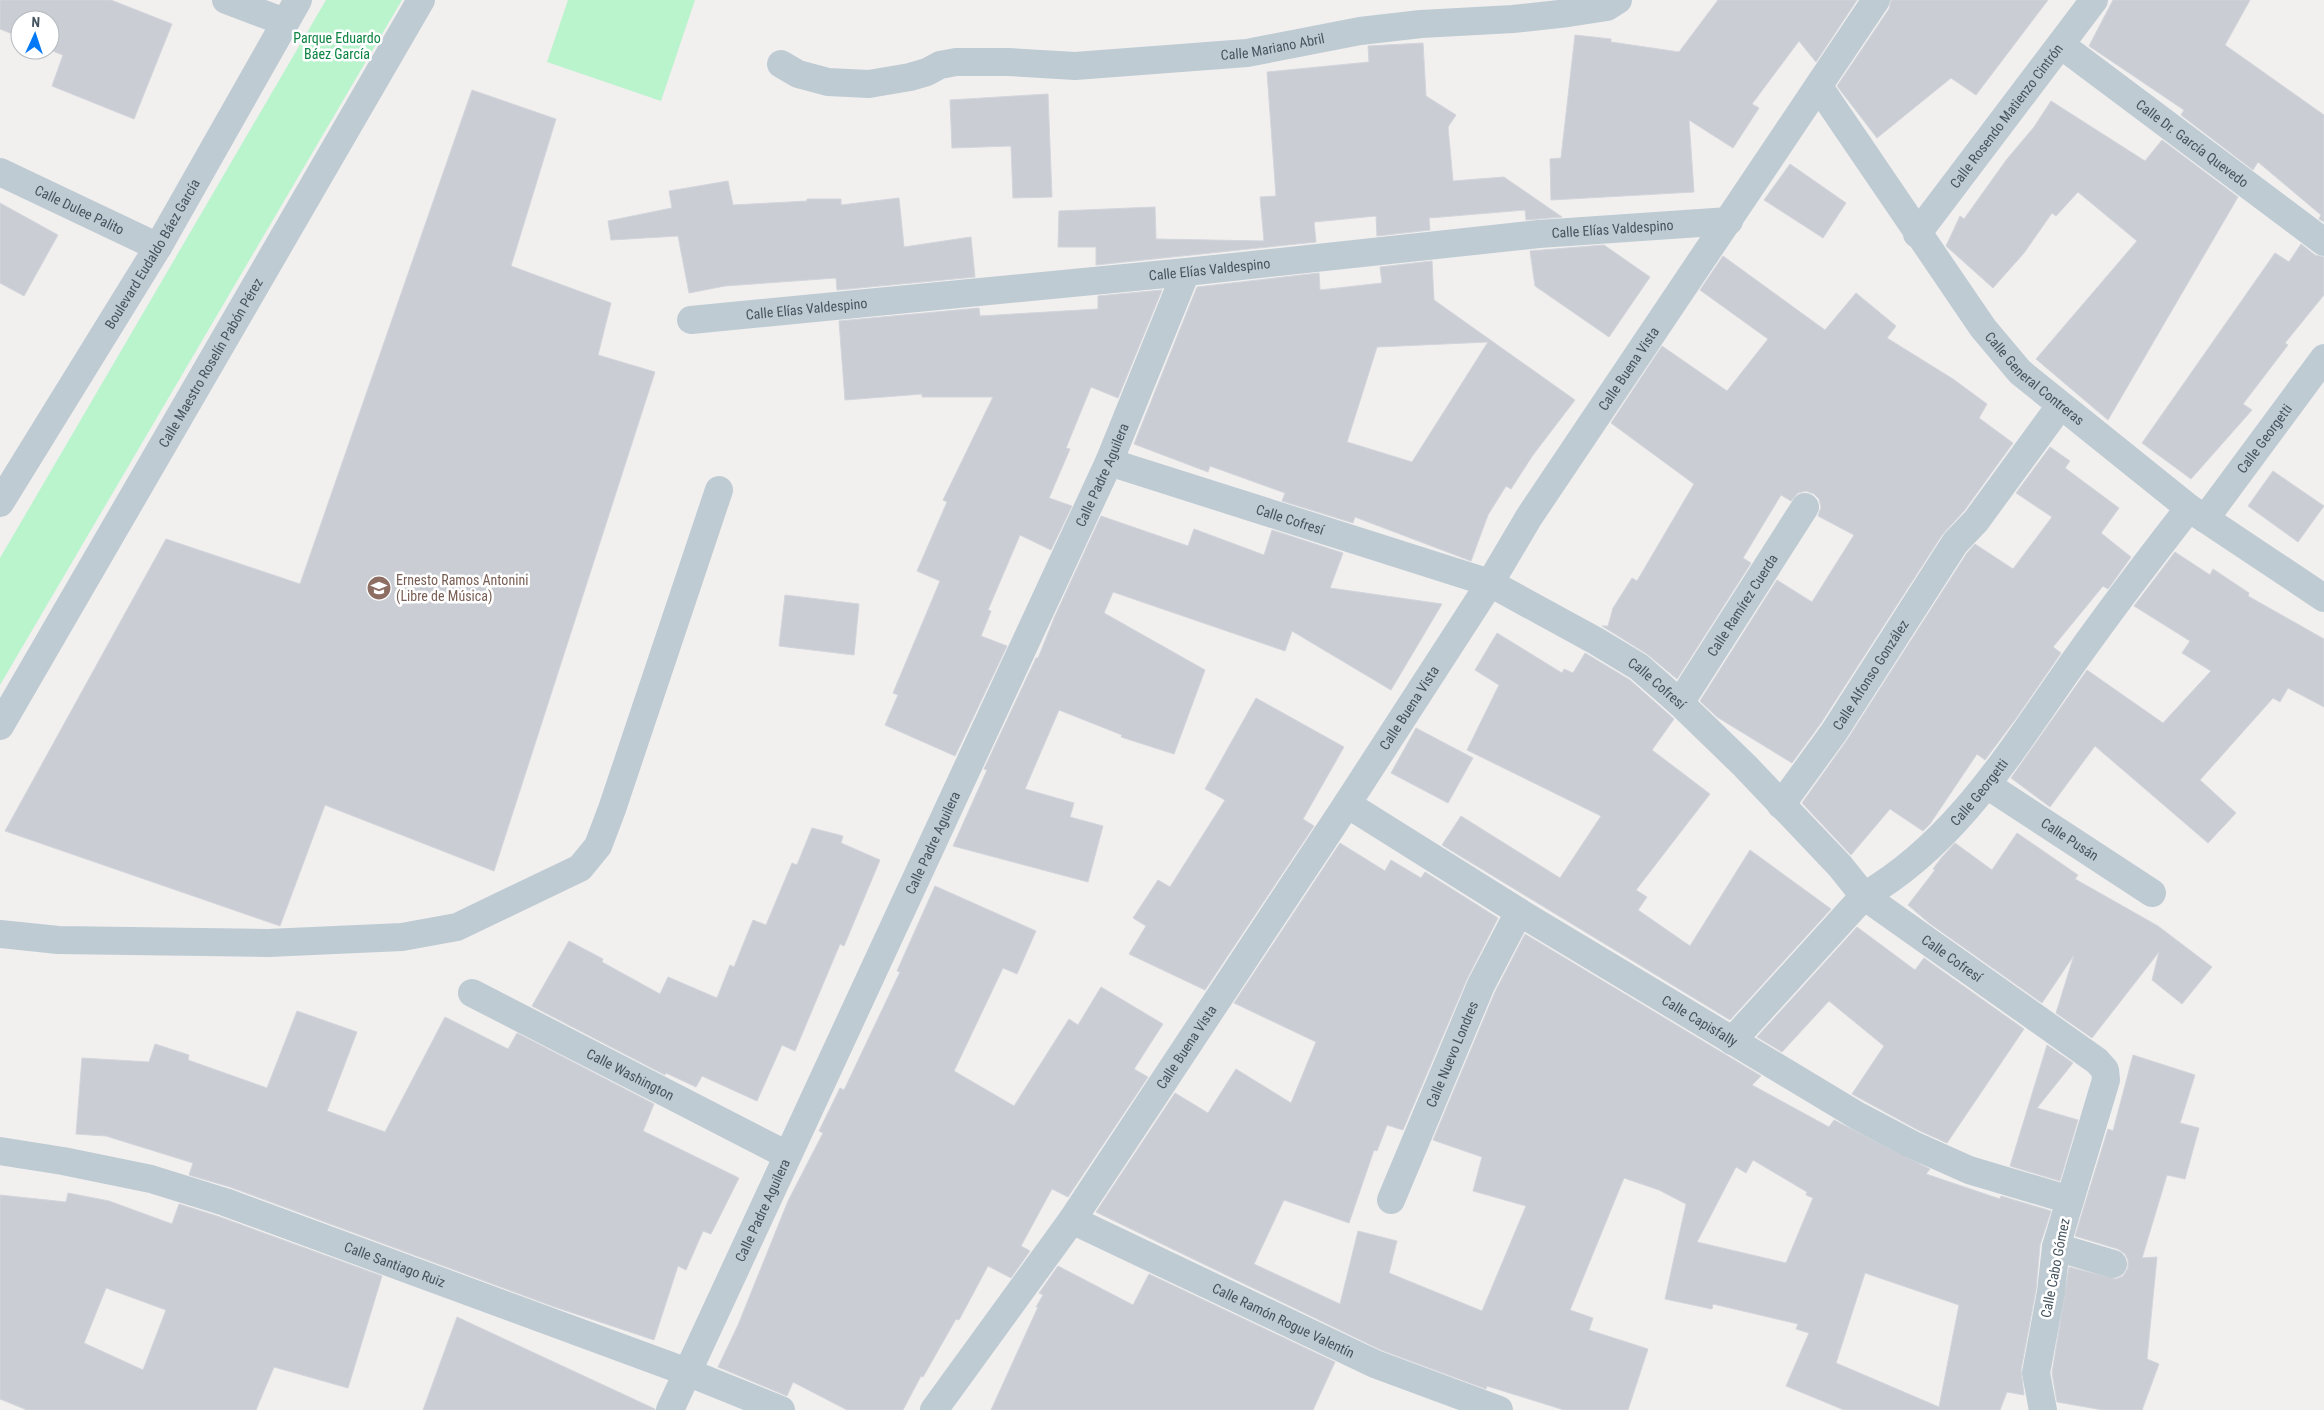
<svg xmlns="http://www.w3.org/2000/svg" width="2324" height="1410" viewBox="0 0 2324 1410" font-family="'Roboto Condensed',sans-serif">
  <rect width="100%" height="100%" fill="#f2efef"/>
  <g fill="#b9f4cd">
    <path d="M326 0H402L0 685V558Z"/>
    <path d="M568 0H695L661 101 547 62Z"/>
  </g>
  <g fill="#caced4" stroke="#d2d5db" fill-rule="evenodd">
    <path d="M0 0H111L172 24 134 119 52 86 63 55 50 50V20H20V37L0 29Z"/>
    <path d="M1718 0H1857L1816 62 1799 41 1752 104 1759 108 1733 148 1689 120 1694 192 1551 200 1550 159 1561 158 1575 35 1611 39V42L1679 52Z"/>
    <path d="M1891 0H2048L1976 95 1951 78 1877 138 1837 86 1889 9Z"/>
    <path d="M2113 0H2250L2225 45 2324 115V222L2319 219 2321 215 2258 162 2253 170 2181 115 2184 110 2089 46Z"/>
    <path d="M1423 43 1426 96 1456 115 1448 127 1453 181 1504 177 1562 217 1526 220 1525 210 1429 218 1430 230 1377 236 1376 216 1314 222 1316 242 1096 265V247H1058L1059 211 1155 207 1156 239 1264 241 1260 197 1276 196 1267 72 1369 62 1368 46Z"/>
    <path d="M472 90 556 119 511 266 611 303 598 355 655 372 494 871 325 805 280 926 5 831 166 539 300 584Z"/>
    <path d="M1048 94 1052 197 1013 198 1011 146 952 148 950 100Z"/>
    <path d="M2051 101 2145 161 2162 140 2238 197 2108 420 2036 359 2137 241 2078 192 2056 216 2052 213 2024 253 1993 288 1946 246 1960 216 1964 219 2007 159 2034 127Z"/>
    <path d="M1790 164 1846 203 1823 238 1764 200Z"/>
    <path d="M728 181 733 205 807 201V199H841V205L899 198 904 247 971 237 975 277 837 290 836 278 725 286 689 293 678 236 611 240 608 221 672 208 669 191Z"/>
    <path d="M0 203 58 235 24 296 0 283Z"/>
    <path d="M2301 244 2315 255 2324 257V295L2285 343 2288 345 2243 404 2252 410 2191 479 2142 443 2275 253 2289 262Z"/>
    <path d="M1604 245 1650 277 1609 337 1535 286 1530 251Z"/>
    <path d="M1723 256 1825 330 1856 293 1896 326 1887 338 1953 379 1987 404 1979 418 2013 443 1964 511 1942 535 1821 723 1792 763 1717 717 1700 701 1777 580 1812 602 1854 535 1818 516 1821 507 1819 499 1814 494 1806 491 1798 493 1791 501 1781 495 1743 558 1751 563 1677 679 1647 654 1602 626H1608L1613 608 1632 578 1637 581 1694 484 1611 423 1662 346 1727 391 1768 339 1700 290Z"/>
    <path d="M1432 261 1434 300 1575 400 1533 455 1511 489 1506 486 1488 515 1471 561 1355 517 1353 523 1282 501 1285 493 1210 466 1208 472 1134 444 1197 287 1319 273 1320 290 1382 283 1380 267ZM1488 342 1412 462 1347 442 1377 347Z"/>
    <path d="M1162 290 1118 398 1091 387 1066 448 1070 449 1049 498 1072 506 1051 550 1020 535 988 610 991 611 981 636 1007 646 955 756 885 725 898 695 893 693 940 581 917 571 947 502 943 500 993 397H922V394L845 400 839 321 979 308 980 316 1098 309V296Z"/>
    <path d="M2050 447 2070 461 2065 468 2119 508 2101 533 2131 557 2108 589 2103 586 2053 647 2061 653 2017 717 1985 760 1977 754 1930 824 1923 831 1890 809 1851 855 1802 803 1847 740 1967 553 1975 544 2013 569 2052 517 2016 493Z"/>
    <path d="M2273 471 2324 506 2298 542 2248 506Z"/>
    <path d="M1101 516 1188 546 1194 529 1264 555 1272 530 1343 553 1330 588 1442 604 1391 690 1292 631 1285 651 1113 592 1104 613 1205 670 1174 754 1121 737 1122 735 1059 710 1025 789 1074 803 1070 817 1103 826 1088 882 953 846 987 770 984 769 1036 658H1038L1055 616Z"/>
    <path d="M2175 552 2210 575 2213 569 2249 593 2248 596 2324 639V707L2288 688 2280 702 2273 698 2200 780 2236 813 2208 843 2095 746 2050 807 2011 778 2087 670 2163 723 2211 671 2182 653 2190 641 2134 606Z"/>
    <path d="M785 595 859 604 854 655 779 646Z"/>
    <path d="M1497 633 1562 673 1564 669 1573 673 1585 653 1630 680 1674 719 1652 750 1710 794 1636 890 1647 897 1638 910 1690 946 1750 850 1831 909 1730 1020 1442 845 1461 816 1560 878 1601 816 1467 750 1499 685 1475 670Z"/>
    <path d="M1256 698 1344 747 1303 819 1314 826 1205 990 1129 954 1146 926 1133 918 1158 880 1170 887 1225 800 1205 789Z"/>
    <path d="M1416 728 1473 758 1448 803 1391 773Z"/>
    <path d="M812 828 843 836 841 843 880 860 844 946 840 944 795 1051 782 1045 757 1101 702 1076 696 1087 666 1073 665 1075 532 1006 569 941 603 959 602 962 660 994 668 977 717 998 730 965 734 967 753 920 766 925 792 863 797 865Z"/>
    <path d="M2017 833 2078 875 2075 879 2158 926 2212 967 2182 1004 2152 980 2159 952 2092 1038 2056 1013 2074 955 2042 1003 1929 923 1908 905 1935 870 1933 869 1942 857 1955 843 1992 870Z"/>
    <path d="M1340 843 1385 871 1391 860 1421 878 1425 872 1498 918 1467 979 1403 1130 1387 1125 1377 1151 1374 1150 1349 1223 1284 1200 1254 1264 1340 1304 1358 1231 1397 1241 1389 1273 1482 1311 1526 1206 1473 1191 1482 1157 1433 1140 1495 992 1525 934 1761 1076 1752 1085 1829 1127 1834 1120 1930 1169 1926 1174 2000 1199 2001 1196 2051 1211 2040 1245 2036 1290 2021 1370 2024 1395 2007 1392 2000 1410H1844L1786 1386 1809 1333 1796 1329 1798 1324 1713 1304 1712 1309 1665 1299 1686 1204 1659 1190 1624 1178 1570 1310 1593 1318 1589 1330 1648 1349 1628 1410H1564L1487 1386 1486 1389 1381 1350 1096 1212 1175 1093 1208 1113 1236 1069 1291 1103 1316 1042 1234 1003ZM1753 1160 1807 1192 1806 1195 1813 1198 1786 1263 1697 1242 1736 1167 1746 1173ZM1865 1273 1959 1305 1939 1407 1836 1363Z"/>
    <path d="M935 886 1036 931 1017 974 1003 968 954 1071 1014 1106 1069 1019 1078 1025 1101 987 1163 1024 1134 1069 1148 1077 1068 1197 1052 1189 1021 1246 1030 1251 1011 1278 988 1266 959 1320 956 1319 923 1377 921 1376 903 1410H847L793 1382 787 1396 718 1367 738 1325 788 1201 823 1133 819 1131 840 1088 844 1090 900 972 897 971Z"/>
    <path d="M1857 927 1915 970 1924 958 2024 1029 1947 1143 1918 1130 1852 1094 1884 1046 1829 1001 1782 1052 1757 1037Z"/>
    <path d="M297 1011 357 1032 327 1111 385 1132 445 1017 508 1049 517 1033 654 1104 643 1131 739 1178 711 1234 703 1231 686 1270 678 1266 654 1340 552 1306 230 1187 189 1175 193 1163 106 1136 76 1134 82 1058 149 1062 155 1044 189 1055 188 1060 267 1088Z"/>
    <path d="M2047 1045 2073 1063 2037 1108 2078 1120 2060 1181 2010 1166Z"/>
    <path d="M2133 1055 2195 1075 2180 1123 2199 1128 2185 1179 2167 1175 2142 1258 2157 1257 2147 1359 2159 1364 2142 1410H2103L2057 1402 2052 1373 2069 1267 2116 1279 2123 1276 2128 1268V1260L2125 1254 2118 1249 2075 1236 2108 1129 2113 1131Z"/>
    <path d="M68 1193 109 1201 172 1224 179 1204 220 1217 382 1276 348 1388 274 1367 256 1410H27L0 1399V1195L66 1202ZM106 1288 166 1310 143 1370 84 1343Z"/>
    <path d="M1058 1266 1133 1305 1149 1274 1335 1362 1313 1410H991L1038 1307H1036L1043 1295 1039 1293Z"/>
    <path d="M457 1317 655 1409V1410H423Z"/>
  </g>
  <g fill="none" stroke-linecap="round" stroke-linejoin="round">
    <g stroke="#becbd3" stroke-width="28">
      <path d="M226 0 285 22"/>
      <path id="s1" d="M2061 45 2324 242"/>
      <path id="s2" d="M781 64 798 74 828 82 869 84 910 77 927 72 940 65 956 62H1008L1075 66 1247 53 1360 31 1421 24 1513 19 1568 13 1607 7 1618 0"/>
      <path id="s3" d="M1819 87 1983 328 2020 372 2189 508 2324 598"/>
      <path id="s4" d="M0 172 158 247"/>
      <path id="s5" d="M1917 234 2094 0"/>
      <path id="s6" d="M691 320 1186 272 1539 234 1729 221"/>
      <path id="s7" d="M1109 462 1490 583 1596 641 1639 667 1680 703 1745 766 1840 866 1864 896 2097 1061 2105 1070 2106 1080 2056 1247 2051 1292 2036 1373 2043 1410"/>
      <path id="s8" d="M0 503 158 247 298 0"/>
      <path id="s9" d="M2205 519 2324 358"/>
      <path id="s10" d="M1680 703 1805 507"/>
      <path id="s11" d="M0 726 421 0"/>
      <path id="s12" d="M1987 785 2152 893"/>
      <path id="s13" d="M1347 804 1519 912 1858 1116 1911 1144 1969 1170 2070 1200"/>
      <path id="s14" d="M1781 805 1834 732 1955 543 1976 521 2060 406"/>
      <path d="M0 934 58 940 268 943 402 937 457 927 580 868 598 846 612 809 719 490"/>
      <path id="s15" d="M472 993 787 1155"/>
      <path id="s16" d="M1732 1041 1864 896C1958 842 2014 746 2075 660 2112 608 2150 558 2189 508"/>
      <path id="s17" d="M0 1151 63 1161 151 1179 225 1202 687 1372 781 1410"/>
      <path id="s18" d="M1391 1200 1481 985 1519 912"/>
      <path id="s19" d="M1072 1220 1375 1364 1499 1410"/>
      <path d="M2056 1247 2113 1264"/>
      <path id="s20" d="M670 1410 1109 462 1186 272"/>
      <path id="s21" d="M934 1410 1072 1220 1347 804 1490 583 1529 517 1876 0"/>
    </g>
  </g>
  <defs>
    <symbol id="school-disc" viewBox="-11 -11 22 22"><circle r="9.5" fill="#8d6e63" stroke="#fff"/><path d="M0-5L7-2L0 1L-7-2ZM-4 1L0 2.5L4 1V4Q0 6-4 4Z" fill="#fff"/></symbol>
  </defs>
  <g fill-rule="evenodd">
    <use href="#school-disc" x="365" y="574" width="28" height="28"/>
  </g>
  <g text-anchor="middle" stroke-width="5" stroke-linejoin="round" paint-order="stroke">
    <g font-size="14" fill="#0c8442" stroke="#fff">
      <text x="337" y="43">Parque Eduardo<tspan x="337" dy="16">Báez García</tspan></text>
    </g>
    <g font-size="14" fill="#45545f" stroke="#fff">
      <text dy="5" stroke="none"><textPath href="#s2" startOffset="500">Calle Mariano Abril</textPath></text>
      <text dy="5" stroke="none"><textPath href="#s5" startOffset="148">Calle Rosendo Matienzo Cintrón</textPath></text>
      <text dy="5" stroke="none"><textPath href="#s1" startOffset="164">Calle Dr. García Quevedo</textPath></text>
      <text dy="5" stroke="none"><textPath href="#s4" startOffset="88">Calle Dulee Palito</textPath></text>
      <text dy="5" stroke="none"><textPath href="#s6" startOffset="926">Calle Elías Valdespino</textPath></text>
      <text dy="5" stroke="none"><textPath href="#s8" startOffset="292">Boulevard Eudaldo Báez García</textPath></text>
      <text dy="5" stroke="none"><textPath href="#s6" startOffset="521">Calle Elías Valdespino</textPath></text>
      <text dy="5" stroke="none"><textPath href="#s6" startOffset="116">Calle Elías Valdespino</textPath></text>
      <text dy="5" stroke="none"><textPath href="#s11" startOffset="420">Calle Maestro Roselín Pabón Pérez</textPath></text>
      <text dy="5" stroke="none"><textPath href="#s21" startOffset="1252">Calle Buena Vista</textPath></text>
      <text dy="5" stroke="none"><textPath href="#s3" startOffset="364">Calle General Contreras</textPath></text>
      <text dy="5" stroke="none"><textPath href="#s9" startOffset="100">Calle Georgetti</textPath></text>
      <text dy="5" stroke="none"><textPath href="#s20" startOffset="1030">Calle Padre Aguilera</textPath></text>
      <text dy="5" stroke="none"><textPath href="#s7" startOffset="190">Calle Cofresí</textPath></text>
      <text dy="5" stroke="none"><textPath href="#s10" startOffset="116">Calle Ramírez Cuerda</textPath></text>
      <text dy="5" stroke="none"><textPath href="#s14" startOffset="158">Calle Alfonso González</textPath></text>
      <text dy="5" stroke="none"><textPath href="#s7" startOffset="595">Calle Cofresí</textPath></text>
      <text dy="5" stroke="none"><textPath href="#s21" startOffset="848">Calle Buena Vista</textPath></text>
      <text dy="5" stroke="none"><textPath href="#s16" startOffset="352">Calle Georgetti</textPath></text>
      <text dy="5" stroke="none"><textPath href="#s12" startOffset="99">Calle Pusán</textPath></text>
      <text dy="5" stroke="none"><textPath href="#s20" startOffset="625">Calle Padre Aguilera</textPath></text>
      <text dy="5" stroke="none"><textPath href="#s7" startOffset="1000">Calle Cofresí</textPath></text>
      <text dy="5" stroke="none"><textPath href="#s13" startOffset="414">Calle Capisfally</textPath></text>
      <text dy="5" stroke="none"><textPath href="#s21" startOffset="442">Calle Buena Vista</textPath></text>
      <text dy="5" stroke="none"><textPath href="#s18" startOffset="158">Calle Nuevo Londres</textPath></text>
      <text dy="5" stroke="none"><textPath href="#s15" startOffset="178">Calle Washington</textPath></text>
      <text dy="5" stroke="none"><textPath href="#s20" startOffset="220">Calle Padre Aguilera</textPath></text>
      <text dy="5" stroke="none"><textPath href="#s17" startOffset="412">Calle Santiago Ruiz</textPath></text>
      <text transform="translate(2055 1268) rotate(-79)" y="5">Calle Cabo Gómez</text>
      <text dy="5" stroke="none"><textPath href="#s19" startOffset="234">Calle Ramón Rogue Valentín</textPath></text>
    </g>
    <g font-size="14" fill="#785e54" stroke="#fff" text-anchor="start">
      <text x="396" y="585">Ernesto Ramos Antonini<tspan x="396" dy="16">(Libre de Música)</tspan></text>
    </g>
  </g>
  <g transform="translate(35 35) rotate(3)"><circle r="24" fill="#ffffff" stroke="#b5bbbf"/>
  <path d="M0-4L9 19L0 12L-9 19Z" fill="#0479f7"/>
  <text y="-8" font-size="14" font-weight="bold" text-anchor="middle" fill="#45545f">N</text>
  </g>
</svg>
